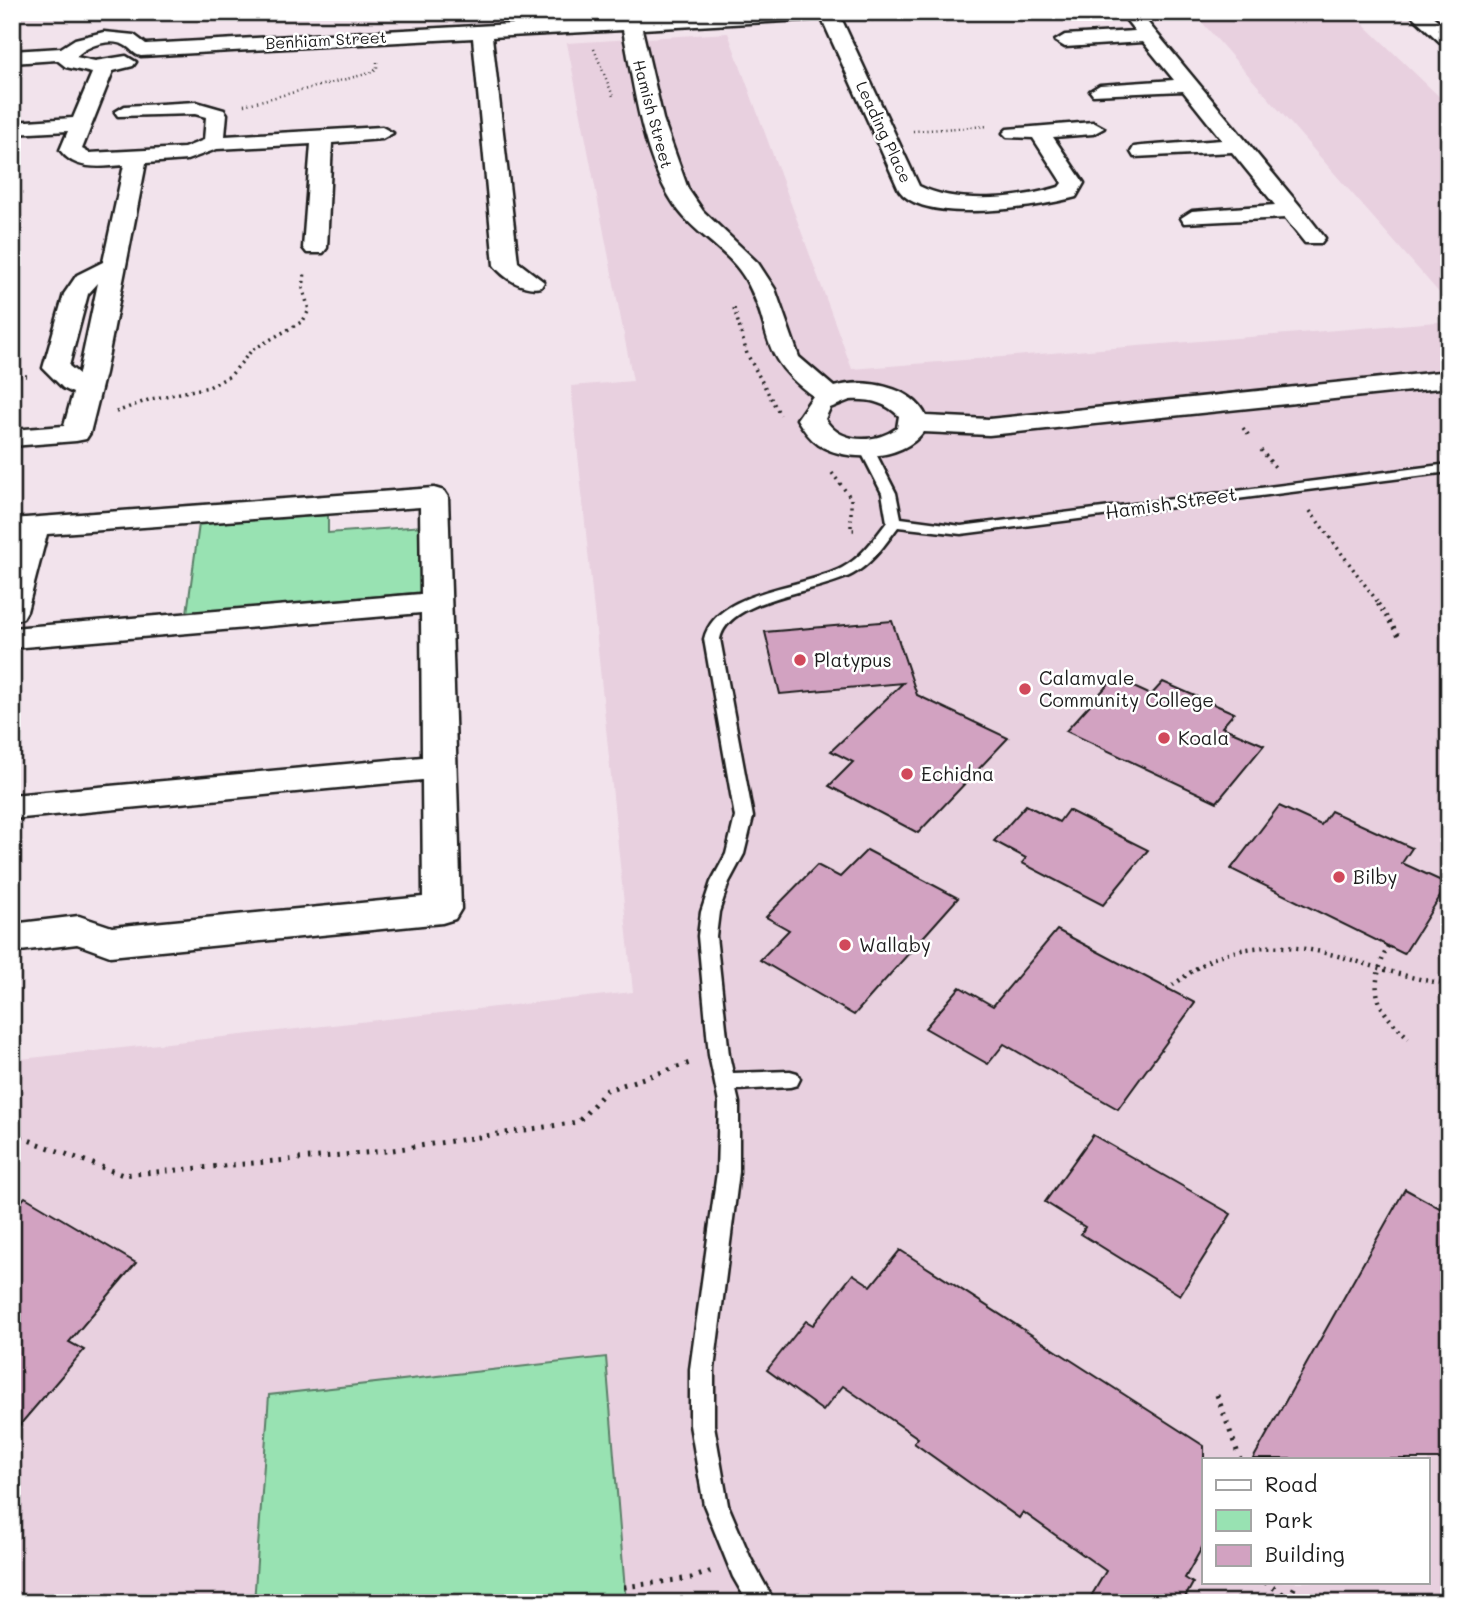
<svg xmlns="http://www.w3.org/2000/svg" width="1461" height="1615" viewBox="0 0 1461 1615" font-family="Mali,sans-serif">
  <rect width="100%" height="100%" fill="#f2e3ec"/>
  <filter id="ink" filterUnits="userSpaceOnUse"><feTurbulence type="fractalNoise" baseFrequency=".0143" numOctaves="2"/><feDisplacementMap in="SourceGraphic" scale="14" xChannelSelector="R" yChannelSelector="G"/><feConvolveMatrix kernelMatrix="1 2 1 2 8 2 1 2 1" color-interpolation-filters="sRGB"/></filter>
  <g filter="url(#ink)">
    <g fill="#e8d0df" fill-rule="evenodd">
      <path d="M1193 12H1351L1449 106V304Z"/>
      <path d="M728 33 852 369 1449 321V1603H12V1060L633 992 571 386 633 381 567 43ZM1204 1459H1428V1582H1204Z"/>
    </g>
    <g fill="#98e2b2" stroke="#5a7f67" stroke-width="2">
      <path d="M328 515V533L423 526 424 592 187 613 199 524Z"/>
      <path d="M606 1357 626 1603H254L269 1395Z"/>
    </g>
    <g fill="#d2a2c1" stroke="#1c1c1c" stroke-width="2">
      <path d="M892 621 917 695 1008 738 918 833 829 786 853 762 831 751 903 683 780 694 765 632Z"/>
      <path d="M1114 678 1151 695 1163 682 1234 713 1222 727 1264 745 1217 802 1066 731Z"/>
      <path d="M1026 805 1059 822 1068 810 1148 850 1103 905 1022 863 1026 858 994 841Z"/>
      <path d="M1279 806 1321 825 1331 811 1412 848 1402 863 1448 884 1404 954 1231 869Z"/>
      <path d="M867 850 958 898 854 1015 760 960 789 930 766 917 817 865 840 877Z"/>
      <path d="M1057 930 1195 1003 1118 1109 1004 1044 988 1064 925 1028 960 987 993 1006Z"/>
      <path d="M1093 1135 1231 1214 1180 1295 1081 1234 1085 1227 1045 1202Z"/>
      <path d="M1405 1189 1449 1213V1459H1253Z"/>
      <path d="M25 1197 136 1263 69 1342 84 1350 12 1434V1212Z"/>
      <path d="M900 1250 1204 1446V1544L1185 1578 1193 1583 1182 1603H1087L1106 1571 1023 1512 1019 1518 981 1491 914 1443 918 1438 843 1386 823 1411 767 1370 806 1321 813 1325 853 1274 871 1286Z"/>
    </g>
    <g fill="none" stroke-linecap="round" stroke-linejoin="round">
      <defs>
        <path id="service" d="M866 444 873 448 896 493 901 518 961 526 1449 464V472L961 534 898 527C885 544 872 564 853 574 819 593 729 597 720 639L753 817 744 854 729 882 719 912 716 936 729 1055 733 1073 790 1071 797 1073 800 1079 797 1085 790 1087 736 1090 739 1103V1172L714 1369V1425L728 1505 751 1559 775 1603H748L733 1577 704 1505 690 1425V1369L717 1172 719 1103 709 1055 698 936 701 912 711 882 726 854 735 817 704 639C716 589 803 589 842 568 861 558 874 539 887 522L882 493 859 448Z"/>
        <g id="minor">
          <path d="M737 12H855L853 16 841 18 919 186C956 205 1020 199 1059 187L1062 183 1033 138 1007 137 1003 133 1007 129 1093 122 1104 128 1093 134 1053 137 1084 183 1076 197C1040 207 923 226 899 190L822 19 642 29 663 119 688 189 703 211 758 263 775 289 799 357 834 387C864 378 912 386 926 416L989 419 1449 371V387L989 435 923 432C902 461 846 462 819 445 809 438 803 429 797 419L813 396C755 353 775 332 746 280 730 252 698 236 679 211 642 162 635 89 623 30L492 37 518 262 544 282 541 287C525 291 503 278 494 265L473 38 141 56C133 54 133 50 126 46 112 37 86 45 76 57L95 61 126 56 136 62 133 66 113 71 82 149 89 153 184 148 204 140 206 117 195 114 118 116 115 112 125 106 196 102 224 110 227 114 225 136 382 127 393 133 382 139 332 143 327 248 323 253H307L303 248 311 144 217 149 187 160 146 163 105 373 90 433 86 439 76 441 12 446V430L64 426 73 393 63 388 43 368 64 294 77 275 103 262 124 165C101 167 75 171 60 150L68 131 12 134V122L73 118 92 73 66 67 57 60 12 63V51L61 48 75 39 104 32 134 35 146 44ZM98 283 79 373V374L69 366 88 294ZM850 400C869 399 885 402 899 416L897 428C875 444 840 444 825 419L830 408Z"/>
          <path d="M1120 12H1139L1300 206 1325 238 1321 243H1305L1285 218 1184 223 1181 218 1192 211 1275 205 1232 152 1134 157 1131 152 1134 147 1142 146 1222 140 1183 91 1093 95 1090 91 1100 85 1174 80 1143 42 1065 47 1055 41 1065 35 1135 31Z"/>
          <path d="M1408 12H1428L1449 30V46L1442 44Z"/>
          <path d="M434 488 444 491 448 497 461 909 455 919 442 923 110 956 77 944 12 952V924L79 916 112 927 423 897 422 780 12 819V795L422 757 421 613 12 648V628L421 594 420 507 47 534 27 611 23 618 12 621V555L17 536 12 537V519Z"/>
        </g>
      </defs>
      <use href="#service" stroke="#1c1c1c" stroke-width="5"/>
      <use href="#minor" stroke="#1c1c1c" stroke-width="5"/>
      <g stroke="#1c1c1c" stroke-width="2.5" stroke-dasharray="1 3.5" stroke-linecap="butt">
        <path d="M872 20 1011 12"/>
        <path d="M594 49 613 96"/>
        <path d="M244 105 370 73 377 69V62"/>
        <path d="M913 131 988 126"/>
      </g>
      <g stroke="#1c1c1c" stroke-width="3.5" stroke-dasharray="2 4.5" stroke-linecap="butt">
        <path d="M734 308 747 354 780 415"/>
        <path d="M12 376H29"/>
        <path d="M116 412 151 399 209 387 230 376 252 350 303 321 309 310 303 289 305 271"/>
        <path d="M1243 428 1251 438"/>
        <path d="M1261 450 1275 467"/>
        <path d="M832 473 851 498V530H854"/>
        <path d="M1310 511 1380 605"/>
      </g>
      <g stroke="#1c1c1c" stroke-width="4.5" stroke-dasharray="2 5" stroke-linecap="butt">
        <path d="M1378 604 1399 636"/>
        <path d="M1442 627 1449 623"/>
        <path d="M1388 946C1368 989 1374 1008 1409 1038"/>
        <path d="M1167 989C1184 978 1203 961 1222 955 1308 928 1369 975 1449 984"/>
      </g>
      <g stroke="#1c1c1c" stroke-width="5" stroke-dasharray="2.5 7" stroke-linecap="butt">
        <path d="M12 1134 123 1175 386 1151 578 1122 607 1090 690 1063"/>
        <path d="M1217 1395 1240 1459"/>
        <path d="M1265 1582 1289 1598 1297 1582"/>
        <path d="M624 1587 691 1578 712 1571"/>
      </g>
      <use href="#service" fill="#fff" fill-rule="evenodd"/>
      <use href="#minor" fill="#fff" fill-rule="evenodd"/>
    </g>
  </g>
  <g fill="#d1495b" stroke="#fff" stroke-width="2.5">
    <circle cx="800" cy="660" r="7"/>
    <circle cx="1025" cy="689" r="7"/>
    <circle cx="1164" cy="738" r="7"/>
    <circle cx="907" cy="774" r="7"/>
    <circle cx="1339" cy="877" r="7"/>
    <circle cx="845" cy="945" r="7"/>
  </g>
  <g text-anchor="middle" stroke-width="5" stroke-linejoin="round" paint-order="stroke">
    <g font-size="16" fill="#1c1c1c" stroke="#fff">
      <text transform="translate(326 40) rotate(-3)" y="6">Benhiam Street</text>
      <text transform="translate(653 114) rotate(75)" y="6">Hamish Street</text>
      <text transform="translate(884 132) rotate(65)" y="6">Leading Place</text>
    </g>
    <g font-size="19" fill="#1c1c1c" stroke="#fff">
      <text transform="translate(1171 503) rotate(-8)" y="7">Hamish Street</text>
    </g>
    <g font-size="19" fill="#1c1c1c" stroke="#fff" text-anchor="start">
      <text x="814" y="667">Platypus</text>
      <text x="1039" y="685">Calamvale<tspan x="1039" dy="22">Community College</tspan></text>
      <text x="1178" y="745">Koala</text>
      <text x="921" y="781">Echidna</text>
      <text x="1353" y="884">Bilby</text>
      <text x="859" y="952">Wallaby</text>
    </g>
  </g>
  <rect width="1461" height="1615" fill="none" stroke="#fff" stroke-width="42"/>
  <rect x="21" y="21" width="1419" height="1573" fill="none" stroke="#1c1c1c" stroke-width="2.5" filter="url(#ink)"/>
  <rect x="1202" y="1458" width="228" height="126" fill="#ffffff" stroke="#a4a4a4" stroke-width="2"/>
  <rect x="1216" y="1480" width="35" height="10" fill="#ffffff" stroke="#a4a4a4" stroke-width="2"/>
  <text x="1265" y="1492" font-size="21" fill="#1c1c1c">Road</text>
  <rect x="1216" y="1510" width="35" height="21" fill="#98e2b2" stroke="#a4a4a4" stroke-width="2"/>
  <text x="1265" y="1528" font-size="21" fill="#1c1c1c">Park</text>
  <rect x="1216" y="1545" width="35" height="21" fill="#d2a2c1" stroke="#a4a4a4" stroke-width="2"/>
  <text x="1265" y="1562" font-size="21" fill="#1c1c1c">Building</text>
</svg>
